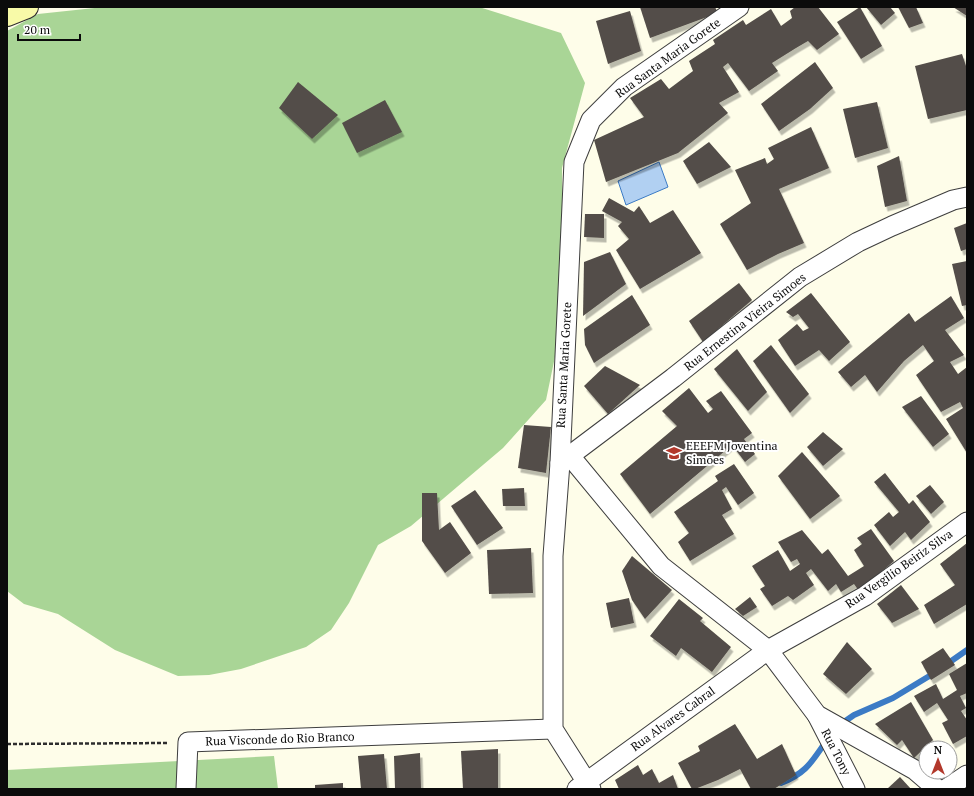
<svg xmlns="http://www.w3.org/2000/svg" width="974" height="796" viewBox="0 0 974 796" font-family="'PT Serif',serif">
  <defs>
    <filter id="shadow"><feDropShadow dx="2.5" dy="4.5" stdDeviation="0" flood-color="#0004"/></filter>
  </defs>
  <rect width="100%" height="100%" fill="#fefde9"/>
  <g fill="#a9d596">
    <path d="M104 7H479L561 33 585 83 562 168 563 318 546 400 503 448 411 526 378 545 349 603 331 630 306 647 241 669 209 675 178 676 115 650 58 614 24 604 7 591V31L38 14Z"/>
    <path d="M274 756 278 789H7V770Z"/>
  </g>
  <path fill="#b1d0f2" stroke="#3c7bc5" d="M659 162 668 187 626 205 618 181Z"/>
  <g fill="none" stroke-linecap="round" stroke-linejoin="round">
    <g stroke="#3c7bc5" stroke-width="6">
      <path d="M947 664 967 650"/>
      <path d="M841 724 854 715 893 698 936 672"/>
      <path d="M781 783C807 773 812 761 827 740"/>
    </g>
  </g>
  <g fill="#534d48" filter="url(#shadow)">
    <path d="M640 7H715L718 13 650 38Z"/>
    <path d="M795 7H818L839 34 817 50 808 41 796 48 772 63 778 71 749 91 728 63 723 67 739 92 719 103 728 113 678 153 606 182 594 140 644 117 630 98 661 79 669 89 693 71 689 61 715 44 713 40 743 20 746 25 771 9 781 26 792 18 790 11Z"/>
    <path d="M860 7 882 46 861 59 837 22Z"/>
    <path d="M866 7H890L895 13 881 25Z"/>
    <path d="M898 7H916L923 23 909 28Z"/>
    <path d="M953 7H967V16Z"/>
    <path d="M630 11 641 51 608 64 596 21Z"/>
    <path d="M962 54 967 69V110L928 119 915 66Z"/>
    <path d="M815 62 833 88 810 109 779 131 761 104Z"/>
    <path d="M298 82 338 115 312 139 279 108Z"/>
    <path d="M385 100 402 132 357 153 342 123Z"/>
    <path d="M877 102 888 148 855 158 843 109Z"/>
    <path d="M811 127 829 168 779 189 804 243 778 254 747 270 720 224 751 203 735 170 765 158 767 164 774 159 768 148Z"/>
    <path d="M709 142 731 167 697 184 683 161Z"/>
    <path d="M899 156 907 201 885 207 877 166Z"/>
    <path d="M609 198 634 212 639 206 650 223 673 210 701 253 640 289 616 250 629 239 618 226 622 222 602 211Z"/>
    <path d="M585 214H604V238L584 237Z"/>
    <path d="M967 223V249L961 251 954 228Z"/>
    <path d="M610 252 626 284 583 316 584 262Z"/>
    <path d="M967 261V305L962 306 952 264Z"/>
    <path d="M739 283 752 300 703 342 689 321Z"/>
    <path d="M811 293 850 342 829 361 819 350 795 366 778 340 797 324 803 331 809 328 798 314 793 317 786 312Z"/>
    <path d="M632 295 650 325 594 363 585 345 584 329Z"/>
    <path d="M951 296 964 318 945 330 964 355 950 362 958 374 967 367V453L946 419 963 408 960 402 941 412 916 375 934 361 923 345 904 361 877 392 865 375 851 387 838 372 909 313 915 322Z"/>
    <path d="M771 345 809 394 790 413 753 361Z"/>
    <path d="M737 349 767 392 748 411 714 369Z"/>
    <path d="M605 366 640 385 608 414 584 386Z"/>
    <path d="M689 388 708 413 713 409 706 401 721 391 752 433 744 439 755 454 745 462 732 445 650 514 620 474 677 426 662 411Z"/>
    <path d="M921 396 949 434 933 447 902 407Z"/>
    <path d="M524 425 551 427 546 473 518 468Z"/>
    <path d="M823 432 843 449 823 466 807 447Z"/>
    <path d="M802 452 840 496 810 519 778 476Z"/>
    <path d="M734 464 754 493 738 505 726 487 722 490 732 509 722 515 734 534 690 561 678 542 689 533 674 512 718 481 715 476Z"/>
    <path d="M885 473 909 504 913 500 930 522 911 540 905 532 890 546 874 525 889 512 893 517 899 512 874 482Z"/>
    <path d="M930 485 944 502 931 514 916 496Z"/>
    <path d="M524 488 525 506H503L502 489Z"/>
    <path d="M475 490 503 528 477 545 451 506Z"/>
    <path d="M422 493H437L439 530 450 522 471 553 445 573 422 541Z"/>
    <path d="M871 529 894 561 859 591 854 584 841 592 836 584 828 591 811 569 806 573 814 585 793 600 788 596 772 606 760 589 765 586 752 566 778 550 790 571 800 564 797 559 791 562 778 542 802 530 822 554 828 549 848 576 864 566 854 550 862 544 857 538Z"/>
    <path d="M967 543V604L934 624 924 605 955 585 940 564Z"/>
    <path d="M531 548 533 593 489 594 487 550Z"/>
    <path d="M632 556 672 590 645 619 632 600 622 571Z"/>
    <path d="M901 585 919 609 892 623 877 604Z"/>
    <path d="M750 597 757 607 743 616 735 609Z"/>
    <path d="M629 598 634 623 611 628 606 603Z"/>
    <path d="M679 599 703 618 700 621 731 647 712 672 681 648 676 656 650 636Z"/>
    <path d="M847 642 872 669 846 694 823 674Z"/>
    <path d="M943 648 955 665 931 680 921 662Z"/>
    <path d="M967 663V693L960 696 966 708 961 711 967 720V736L953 744 942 723 948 720 937 703 924 712 914 696 936 684 943 699 957 690 949 674Z"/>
    <path d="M911 702 933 740 914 758 902 740 897 745 875 724Z"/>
    <path d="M735 724 757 759 782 744 796 775 774 789H751L740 769 718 780 695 789H692L678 763 700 751 698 746Z"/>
    <path d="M498 749V789H463L461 751Z"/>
    <path d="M420 753 421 789H395L394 756Z"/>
    <path d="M384 754 387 789H361L358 756Z"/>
    <path d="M638 765 643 775 652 769 659 783 673 775 678 789H619L615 780Z"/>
    <path d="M900 777 911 789H887Z"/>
    <path d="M343 783V789H315V785Z"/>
  </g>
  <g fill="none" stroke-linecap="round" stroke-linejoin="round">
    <defs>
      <g id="street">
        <path d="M570 456 661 566 768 650 817 715 915 770 937 789"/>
        <path d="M560 463 673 378 800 277 858 242 892 226 953 200 967 197"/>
        <path d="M817 715 855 789"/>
        <path d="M186 789 188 742 553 729"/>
        <path d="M577 789 768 650 865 596 967 522"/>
        <path d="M591 789 553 729V556L560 463 574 162 591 120 624 87 739 7"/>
        <path d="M946 789 967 775"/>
      </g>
      <path id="secondary" d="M7 15 27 7"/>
    </defs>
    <use href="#street" stroke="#3e3e3e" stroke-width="21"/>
    <use href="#secondary" stroke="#2d2d2d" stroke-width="24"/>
    <path stroke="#2d2d2d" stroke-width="2.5" stroke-dasharray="4 2" stroke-linecap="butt" d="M7 744 168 743"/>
    <use href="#street" stroke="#fff" stroke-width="19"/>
    <use href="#secondary" stroke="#f8faa8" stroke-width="22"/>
  </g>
  <defs>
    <symbol id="school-bare" viewBox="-9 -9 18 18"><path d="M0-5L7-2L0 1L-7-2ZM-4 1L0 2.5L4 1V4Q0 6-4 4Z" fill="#b2382b" stroke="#fff" stroke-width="2.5" paint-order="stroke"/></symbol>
  </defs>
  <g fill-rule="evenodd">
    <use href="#school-bare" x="663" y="442" width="22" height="22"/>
  </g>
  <g text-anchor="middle" stroke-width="4" stroke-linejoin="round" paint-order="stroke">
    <g font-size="12" fill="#0b0b0b" stroke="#fff">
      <text transform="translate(668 58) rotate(-36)" y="4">Rua Santa Maria Gorete</text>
      <text transform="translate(745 322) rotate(-38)" y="4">Rua Ernestina Vieira Simoes</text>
      <text transform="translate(564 365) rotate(-87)" y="4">Rua Santa Maria Gorete</text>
      <text transform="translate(899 569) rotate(-35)" y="4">Rua Vergilio Beiriz Silva</text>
      <text transform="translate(673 719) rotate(-36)" y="4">Rua Alvares Cabral</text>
      <text transform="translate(280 739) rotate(-2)" y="4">Rua Visconde do Rio Branco</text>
      <text transform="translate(836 752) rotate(63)" y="4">Rua Tony</text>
    </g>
    <g font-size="12" fill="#0b0b0b" stroke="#fff" text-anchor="start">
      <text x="686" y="450">EEEFM Joventina<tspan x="686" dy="14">Simões</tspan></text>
    </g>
  </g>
  <rect width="974" height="796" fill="none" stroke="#0b0b0b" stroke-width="16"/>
  <g transform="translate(938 760)"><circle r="19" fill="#ffffff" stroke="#9d9d9d"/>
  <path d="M0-3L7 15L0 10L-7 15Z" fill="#b2382b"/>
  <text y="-6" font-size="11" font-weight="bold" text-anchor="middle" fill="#0b0b0b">N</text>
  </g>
  <path d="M18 34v6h62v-6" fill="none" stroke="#0b0b0b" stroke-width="2"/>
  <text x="24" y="34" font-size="12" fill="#0b0b0b" stroke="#ffffff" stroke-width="3" paint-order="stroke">20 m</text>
</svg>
